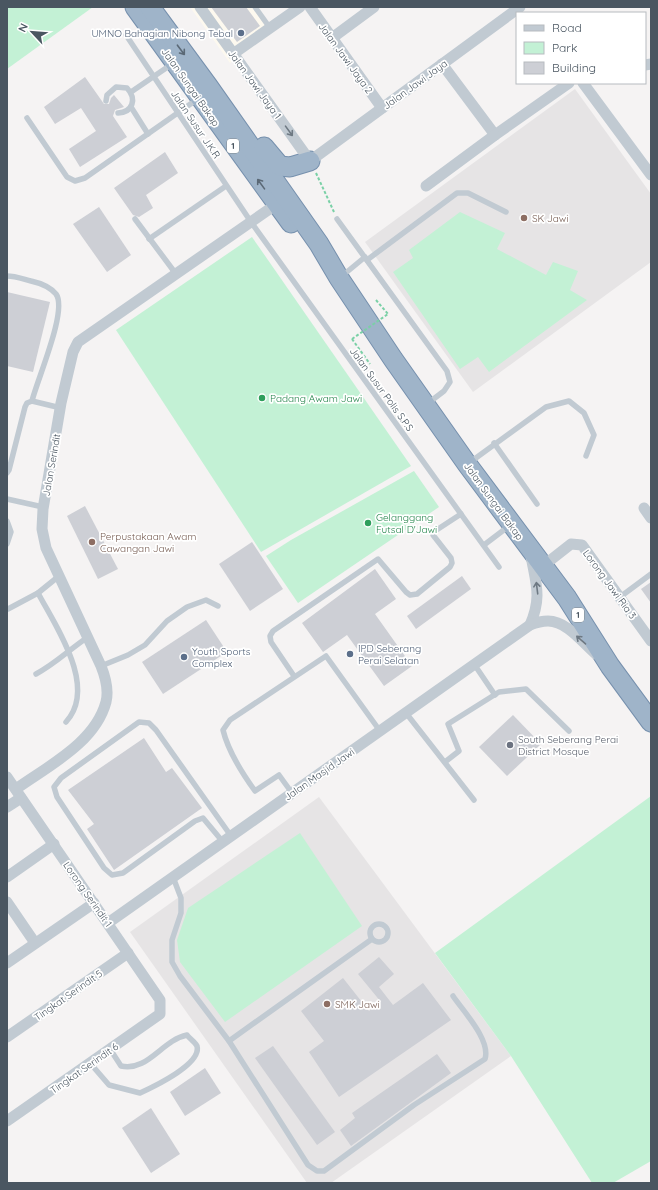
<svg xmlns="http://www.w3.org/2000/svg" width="658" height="1190" viewBox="0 0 658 1190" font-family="Quicksand,sans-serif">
  <rect width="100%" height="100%" fill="#f5f3f3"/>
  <path fill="#fdf9ef" d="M190 7H258L275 31 230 63Z"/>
  <g fill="#e6e4e5">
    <path d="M575 89 651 194V262L473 392 365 242Z"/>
    <path d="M319 797 511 1056 331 1183H307L130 932Z"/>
  </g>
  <g fill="#c3f1d5">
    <path d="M7 7H93L7 69Z"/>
    <path d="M460 212 505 233 497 249 546 275 553 262 578 271 570 290 587 300 489 372 478 357 460 369 393 272 413 258 409 250Z"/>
    <path d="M252 237 411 466 261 552 116 330Z"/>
    <path d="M414 471 439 507 298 603 266 556 291 540Z"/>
    <path d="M651 796V1161L613 1183H592L511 1056 435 953Z"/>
    <path d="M300 833 362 926 225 1022 180 962 177 940 188 908Z"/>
  </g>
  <g fill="#cdcfd5">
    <path d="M211 7H246L260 26 237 42Z"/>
    <path d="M85 77 104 104H109L111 98 114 95 124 107 115 110 113 116 127 137 80 167 69 149 96 131 81 108 55 124 44 107Z"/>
    <path d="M165 152 178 173 146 195 153 208 139 217 133 215 114 188Z"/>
    <path d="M99 207 131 255 107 272 73 224Z"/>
    <path d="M7 292 50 302 33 372 7 366Z"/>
    <path d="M85 506 118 569 98 579 67 516Z"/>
    <path d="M252 542 283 589 250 611 219 564Z"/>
    <path d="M375 569 396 599 375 614 412 666 384 686 347 635 323 652 302 623Z"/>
    <path d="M462 576 471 589 416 629 407 616Z"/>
    <path d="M651 582V603L641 589Z"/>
    <path d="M206 620 227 652 163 694 142 662Z"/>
    <path d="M513 715 541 744 507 776 479 747Z"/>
    <path d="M144 738 166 772 172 768 202 808 114 870 87 829 94 824 68 790Z"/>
    <path d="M379 957 394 974 379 987 393 1005 423 983 451 1020 339 1097 309 1052 324 1041 301 1011 343 978 369 1011 381 1002 358 974Z"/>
    <path d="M273 1046 335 1132 317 1145 255 1058Z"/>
    <path d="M437 1054 451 1073 351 1146 340 1130 355 1118 352 1113Z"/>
    <path d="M205 1068 221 1093 185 1116 170 1092Z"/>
    <path d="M151 1108 180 1154 151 1173 122 1128Z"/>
  </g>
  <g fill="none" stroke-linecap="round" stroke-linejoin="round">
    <defs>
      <g id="trunk">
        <path d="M135 7 291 223"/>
        <path d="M150 7 208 86 319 244 339 278 393 359 467 464 567 598 610 666 651 722"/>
        <path d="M264 147 280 166 290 167 310 161"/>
      </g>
    </defs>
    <use href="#trunk" stroke="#7690ad" stroke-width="21"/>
    <g stroke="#7ad0a6" stroke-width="2" stroke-dasharray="3 2" stroke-linecap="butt">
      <path d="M316 173 334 212"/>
      <path d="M376 300 388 314"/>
      <path d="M352 339 370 364"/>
    </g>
    <g stroke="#c1cad2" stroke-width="5.5">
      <path d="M255 7 270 28"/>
      <path d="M126 35 251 222 499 567"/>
      <path d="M131 92 172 64"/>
      <path d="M106 101 107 95 116 87 127 88C137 99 133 112 118 113"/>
      <path d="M131 107 148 134"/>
      <path d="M27 118 67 177 75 181 85 178 199 98"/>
      <path d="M135 219 176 274"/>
      <path d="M337 219 447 371 450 382 444 391 427 404"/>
      <path d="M149 239 226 186"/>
      <path d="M367 260 457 193H468L506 212"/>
      <path d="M7 276C15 276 23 279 31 281 40 283 50 287 56 294 68 310 37 380 32 401L27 403 25 407 9 470 7 473"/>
      <path d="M342 276 365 257"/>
      <path d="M32 401 61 408"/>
      <path d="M494 443 537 504"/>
      <path d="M469 463 546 407 569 401 584 413 594 435 586 456"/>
      <path d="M7 499 43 507"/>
      <path d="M7 521 11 532 7 544"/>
      <path d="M484 545 509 526"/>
      <path d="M38 593C56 627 98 687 66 722"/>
      <path d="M620 597 651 574"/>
      <path d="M8 609 38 593 59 576"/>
      <path d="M474 664 495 695"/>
      <path d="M101 666 128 655 145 645 167 621 187 607 206 600 218 606"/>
      <path d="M36 674C55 664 70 649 88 637"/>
      <path d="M294 676 271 642 270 636 273 631 378 559 406 592 410 595 417 594 450 567 452 563 451 558 433 535 435 531 461 514"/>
      <path d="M406 713 474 800"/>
      <path d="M445 762 459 751 448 724 499 692 526 689 569 731"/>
      <path d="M292 793 279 775 255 791C242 773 228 751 223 730L230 720 326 656 380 731"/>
      <path d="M223 842 203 818 195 821 123 873 112 875 104 868 57 797 54 787 61 778 139 722 149 723 156 730 231 836"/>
      <path d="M173 877 181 898V913L172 940V962L180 976 229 1041 308 1165 317 1171H324L414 1105 485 1059C491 1040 463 1011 453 996"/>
      <circle cx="379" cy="933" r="9"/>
      <path d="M229 1041 372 939"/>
      <path d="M90 1063 109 1085 140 1093C153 1087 202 1064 197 1046 195 1042 189 1038 187 1035 162 1040 148 1072 121 1066L110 1049"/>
    </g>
    <g stroke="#c1cad2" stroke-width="11">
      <path d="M200 7 310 161 520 7"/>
      <path d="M310 7 382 108"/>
      <path d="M332 38 374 7"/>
      <path d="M233 54 300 7"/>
      <path d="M442 64 495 135 569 83"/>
      <path d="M645 65 651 64"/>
      <path d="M583 83 651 175"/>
      <path d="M426 186 495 135"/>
      <path d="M644 508 651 518"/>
      <path d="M543 566 571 544 582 545 651 641"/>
      <path d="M530 625C542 597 536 584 531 556"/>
      <path d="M7 777 160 1000V1014L7 1121"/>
      <path d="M16 789C48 766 95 743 106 702 109 690 105 676 101 666L46 548 42 529 43 509 61 403 73 352 78 342 281 201"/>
      <path d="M7 807 21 798"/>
      <path d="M7 877 54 844"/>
      <path d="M7 902 35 943"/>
      <path d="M108 923 530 625C535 623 542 621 548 621 567 621 583 643 596 654"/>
      <path d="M7 963 94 903"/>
      <path d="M7 1037 128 953"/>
    </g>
    <use href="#trunk" stroke="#9fb4c9" stroke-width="19"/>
    <path stroke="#7ad0a6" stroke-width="2" stroke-dasharray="3 2" stroke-linecap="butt" d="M352 339 388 314"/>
  </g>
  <defs><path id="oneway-shaft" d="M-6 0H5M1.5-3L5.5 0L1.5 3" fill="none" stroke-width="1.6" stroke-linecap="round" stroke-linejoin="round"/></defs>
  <g stroke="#5b6976">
    <use href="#oneway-shaft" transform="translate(181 50) rotate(53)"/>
    <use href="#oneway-shaft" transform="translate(261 184) rotate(-126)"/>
  </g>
  <g stroke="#6e7983">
    <use href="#oneway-shaft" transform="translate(289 131) rotate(54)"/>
    <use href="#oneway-shaft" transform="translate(537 588) rotate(-97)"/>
    <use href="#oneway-shaft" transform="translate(581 640) rotate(-139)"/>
  </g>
  <g fill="#5c6f8a" stroke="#fff" stroke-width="1.5">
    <circle cx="241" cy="33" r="4"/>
    <circle cx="350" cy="654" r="4"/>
    <circle cx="184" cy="657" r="4"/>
  </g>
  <g fill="#8d6e63" stroke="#fff" stroke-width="1.5">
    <circle cx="524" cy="218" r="4"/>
    <circle cx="92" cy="542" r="4"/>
    <circle cx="327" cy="1004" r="4"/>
  </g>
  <g fill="#2e9e5b" stroke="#fff" stroke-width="1.5">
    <circle cx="262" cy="398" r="4"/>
    <circle cx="368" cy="523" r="4"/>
  </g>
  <circle fill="#6b7280" stroke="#fff" stroke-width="1.5" cx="510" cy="745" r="4"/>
  <g text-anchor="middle" stroke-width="3.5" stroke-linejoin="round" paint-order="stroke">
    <g fill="#fff" stroke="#808990" stroke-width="1">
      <rect x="227" y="139" width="12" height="14" rx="3"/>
      <rect x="572" y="608" width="12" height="14" rx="3"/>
    </g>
    <g font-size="9" font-weight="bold" fill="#4a5661">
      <text x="233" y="149">1</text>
      <text x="578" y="618">1</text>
    </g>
    <g font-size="10" fill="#4e5e75" stroke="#fff" text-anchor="start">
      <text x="233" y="37" text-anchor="end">UMNO Bahagian Nibong Tebal</text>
      <text x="358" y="652">IPD Seberang<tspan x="358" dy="12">Perai Selatan</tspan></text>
      <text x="192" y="655">Youth Sports<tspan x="192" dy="12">Complex</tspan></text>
    </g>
    <g font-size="10" fill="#4a5661" stroke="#fff">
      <text transform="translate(346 58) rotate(54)" y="4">Jalan Jawi Jaya 2</text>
      <text transform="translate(255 84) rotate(54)" y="4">Jalan Jawi Jaya 1</text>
      <text transform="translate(415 84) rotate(-36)" y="4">Jalan Jawi Jaya</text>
      <text transform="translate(191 87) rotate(55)" y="4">Jalan Sungai Bakap</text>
      <text transform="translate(196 124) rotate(56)" y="4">Jalan Susur J.K.R</text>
      <text transform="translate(382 389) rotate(54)" y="4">Jalan Susur Polis S.P.S</text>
      <text transform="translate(51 465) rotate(-80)" y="4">Jalan Serindit</text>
      <text transform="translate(494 501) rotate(54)" y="4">Jalan Sungai Bakap</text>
      <text transform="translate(610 584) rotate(54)" y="4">Lorong Jawi Ria 3</text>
      <text transform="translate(319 774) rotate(-35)" y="4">Jalan Masjid Jawi</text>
      <text transform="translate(88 894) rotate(55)" y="4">Lorong Serindit 1</text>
      <text transform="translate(68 995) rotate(-35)" y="4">Tingkat Serindit 5</text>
      <text transform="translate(84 1068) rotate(-35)" y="4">Tingkat Serindit 6</text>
    </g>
    <g font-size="10" fill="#785e54" stroke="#fff" text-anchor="start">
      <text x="532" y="222">SK Jawi</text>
      <text x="100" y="540">Perpustakaan Awam<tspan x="100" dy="12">Cawangan Jawi</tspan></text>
      <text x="335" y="1008">SMK Jawi</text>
    </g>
    <g font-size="10" fill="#27864d" stroke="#fff" text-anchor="start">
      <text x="270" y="402">Padang Awam Jawi</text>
      <text x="376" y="521">Gelanggang<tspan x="376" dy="12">Futsal D'Jawi</tspan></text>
    </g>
    <g font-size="10" fill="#5b616d" stroke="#fff" text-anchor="start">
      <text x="518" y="743">South Seberang Perai<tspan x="518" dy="12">District Mosque</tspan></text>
    </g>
  </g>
  <rect width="658" height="1190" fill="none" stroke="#4a5661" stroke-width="16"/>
  <rect x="516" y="12" width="130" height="72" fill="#ffffff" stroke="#b7bbc0"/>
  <rect x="524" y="25" width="20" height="6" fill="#c1cad2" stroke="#b7bbc0"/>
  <text x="552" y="32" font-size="12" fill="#4a5661">Road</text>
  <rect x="524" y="42" width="20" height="12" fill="#c3f1d5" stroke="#b7bbc0"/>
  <text x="552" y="52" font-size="12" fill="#4a5661">Park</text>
  <rect x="524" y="62" width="20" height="12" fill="#cdcfd5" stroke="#b7bbc0"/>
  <text x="552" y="72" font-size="12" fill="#4a5661">Building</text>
  <g transform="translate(32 32) rotate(296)" stroke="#ffffff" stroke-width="3" paint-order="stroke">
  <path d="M0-3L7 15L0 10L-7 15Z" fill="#4a5661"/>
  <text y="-6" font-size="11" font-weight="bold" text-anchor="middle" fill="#4a5661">N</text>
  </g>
</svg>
